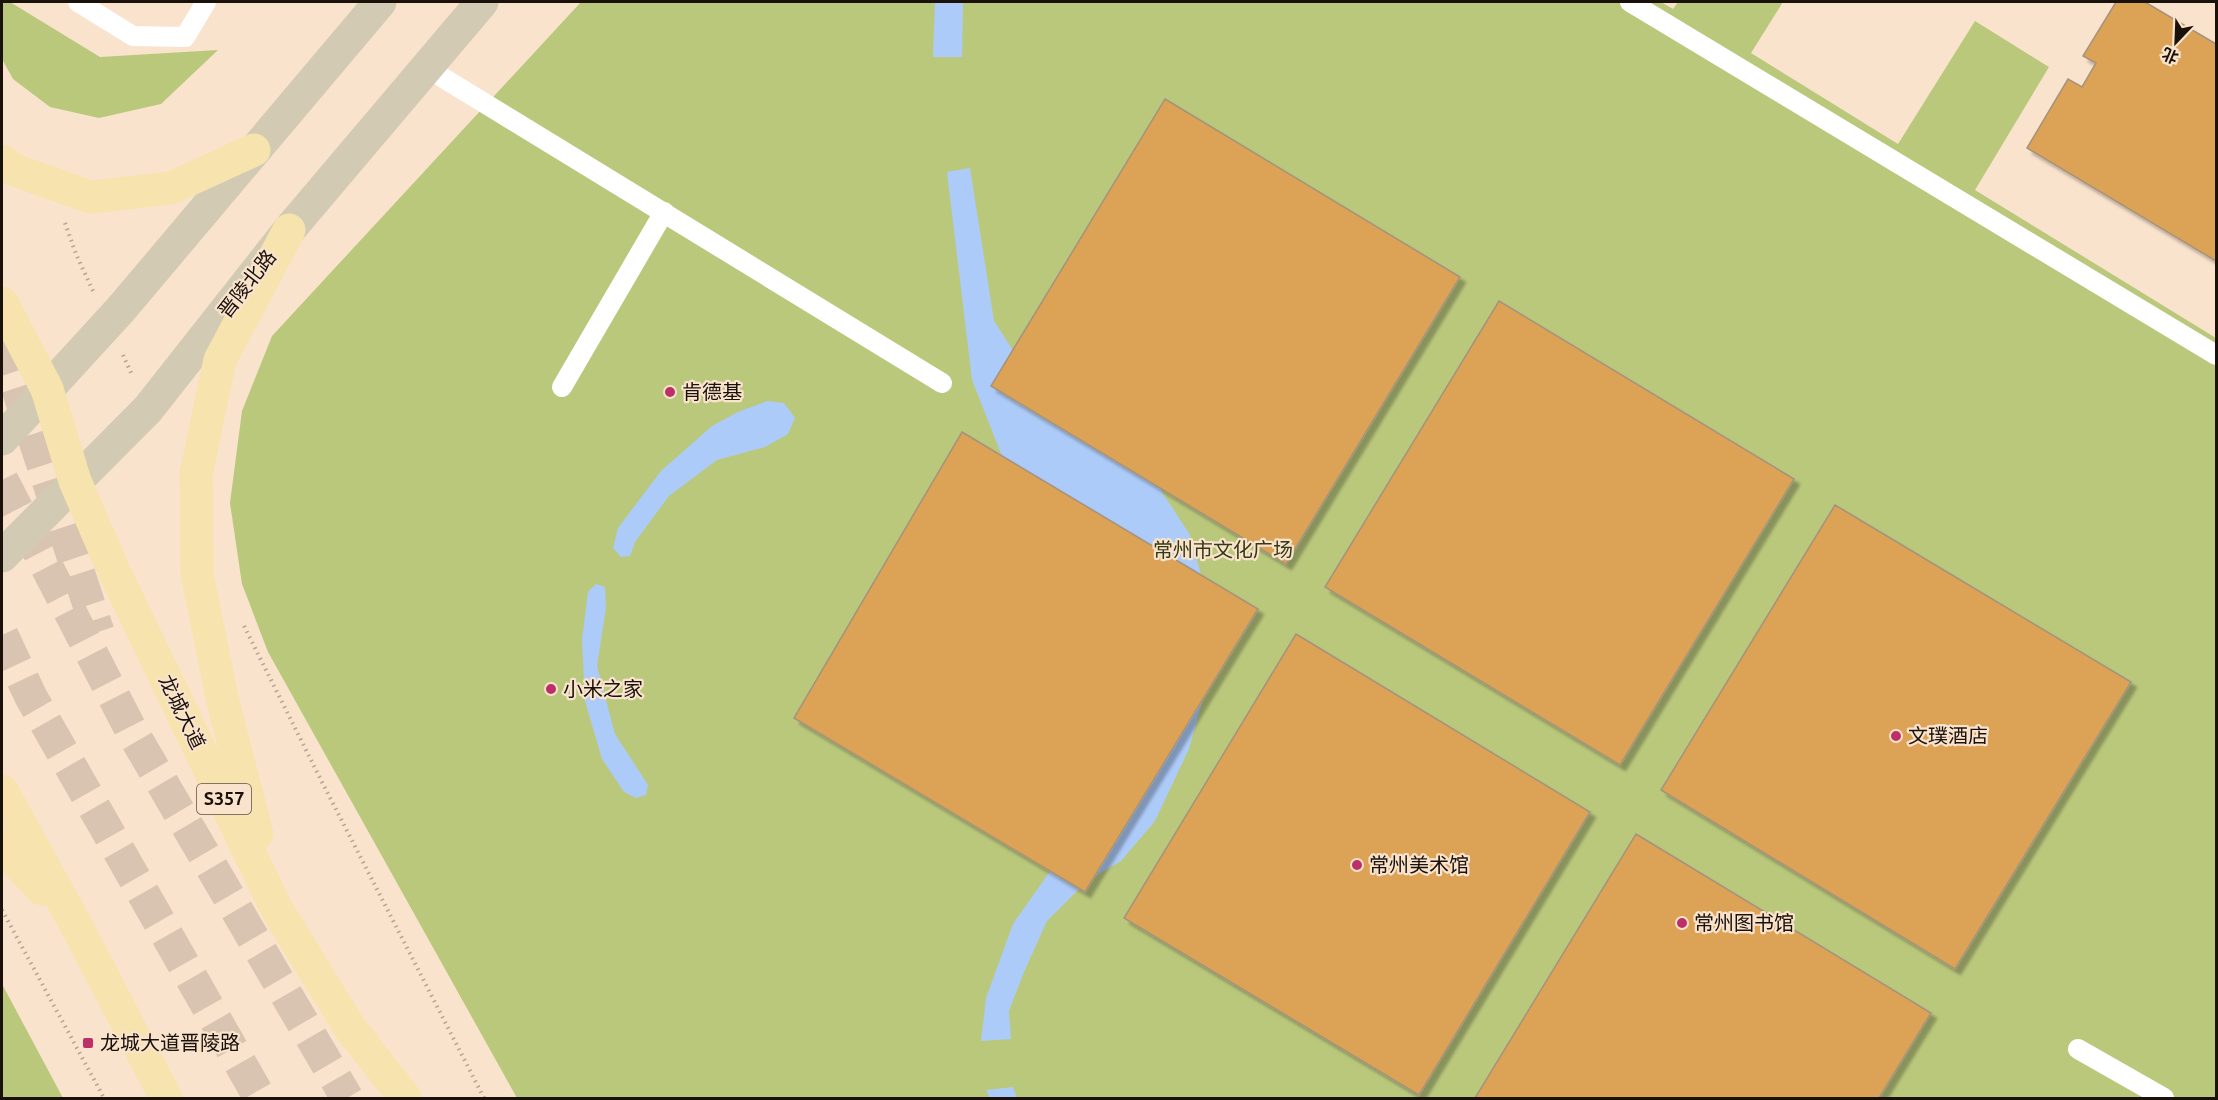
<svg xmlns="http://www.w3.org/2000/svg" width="2218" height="1100" viewBox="0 0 2218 1100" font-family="Ubuntu,'Noto Sans SC',sans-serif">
  <defs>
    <filter id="shadow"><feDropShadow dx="5.5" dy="5.5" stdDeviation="1.5" flood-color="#0004"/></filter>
  </defs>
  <rect width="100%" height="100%" fill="#fae3cd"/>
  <g fill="#bac87c">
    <path d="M2 2H10L100 57 218 50 161 104 99 118 50 107 13 79 2 59Z"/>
    <path d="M581 2H1661L1673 9 1678 2H1783L1751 53 1898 144 1975 21 2049 67 1975 190 2216 338V1098H517L268 652 242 584 230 503 242 411 272 336Z"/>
    <path d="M2 984 63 1098H2Z"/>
  </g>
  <g fill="#adcbf8">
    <path d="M935 2H963L962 57H933Z"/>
    <path d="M970 168 994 321 1029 375 1151 475 1190 535 1211 611 1210 674 1189 749 1155 821 1121 861 1087 881 1047 921 1024 972 1009 1011 1011 1039 981 1041 986 998 1013 924 1060 857 1011 479 972 380 947 172Z"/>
    <path d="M767 401 784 403 795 418 788 434 765 447 717 460 669 496 635 542 630 556 621 557 613 548 618 528 661 471 712 426 738 412Z"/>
    <path d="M596 584 605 587 606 608 597 666 615 734 648 785 646 795 636 798 624 792 602 759 585 701 582 639 588 592Z"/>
    <path d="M1013 1087 1017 1098H990L986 1090Z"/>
  </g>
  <g fill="#dca254" stroke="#a5937d" stroke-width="1.5" filter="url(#shadow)">
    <path d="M2116 2H2145L2216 44V261L2027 148 2068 79 2082 87 2096 63 2083 56Z"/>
    <path d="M1165 99 1460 277 1286 564 991 386Z"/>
    <path d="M1499 301 1794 479 1620 765 1325 587Z"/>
    <path d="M962 432 1258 609 1085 892 794 718Z"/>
    <path d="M1835 505 2131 682 1955 969 1661 790Z"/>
    <path d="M1296 634 1590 812 1419 1095 1124 918Z"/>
    <path d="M1636 834 1931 1013 1879 1098H1475Z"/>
  </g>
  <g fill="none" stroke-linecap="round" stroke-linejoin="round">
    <g stroke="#d8c4b0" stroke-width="33" stroke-dasharray="33 16" stroke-linecap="butt">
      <path d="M2 341 98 632"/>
      <path d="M2 480 131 730 347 1098"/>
      <path d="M2 635 31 697 260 1098"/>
    </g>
    <g stroke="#b6a392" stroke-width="4" stroke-dasharray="1.5 4.5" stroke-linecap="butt">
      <path d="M65 223 76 254 93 291"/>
      <path d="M123 355 132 375"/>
      <path d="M244 626 322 782 484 1098"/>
      <path d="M2 910 104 1098"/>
    </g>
    <g stroke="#fff" stroke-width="20">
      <path d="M78 2 133 36 185 37 206 2"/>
      <path d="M1630 2 2216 355"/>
      <path d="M427 68 942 383"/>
      <path d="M562 387 664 212"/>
      <path d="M2078 1049 2164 1098"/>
    </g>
    <g stroke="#d3cab3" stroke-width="33">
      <path d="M2 439 121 309 380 2"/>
      <path d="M2 556 148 409 289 230 482 2"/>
    </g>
    <g stroke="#f6e3ad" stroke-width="33">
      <path d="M2 161 14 170 91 197 171 188 254 150"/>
      <path d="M2 303 47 389 75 481 114 571 276 908 350 1028 405 1098"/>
      <path d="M2 791 76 925 166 1098"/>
      <path d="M257 834 223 702 197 574 196 474 220 360 289 230"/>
      <path d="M2 847 42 889"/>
    </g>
  </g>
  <g fill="#bc3067" stroke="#fae3cd" stroke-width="2">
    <circle cx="670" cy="392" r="6"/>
    <circle cx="551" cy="689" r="6"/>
    <circle cx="1896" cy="736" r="6"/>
    <circle cx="1357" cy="865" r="6"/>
    <circle cx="1682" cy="923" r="6"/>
    <rect x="82" y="1037" width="12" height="12" rx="3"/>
  </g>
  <g text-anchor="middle" stroke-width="4.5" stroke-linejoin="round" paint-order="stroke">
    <rect fill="#fae3cd" stroke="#5c5044" stroke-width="1.5" x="197" y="784" width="54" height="30" rx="4.5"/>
    <g font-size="18" font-weight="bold" fill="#19110a">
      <text x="224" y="805">S357</text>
    </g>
    <g font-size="20" fill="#19110a" stroke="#fae3cd">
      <text transform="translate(247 284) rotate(-52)" y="7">晋陵北路</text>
      <text transform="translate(182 712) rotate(64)" y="7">龙城大道</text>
    </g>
    <g font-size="20" fill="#19110a" stroke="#fae3cd" text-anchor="start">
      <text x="682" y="399">肯德基</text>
      <text x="563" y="696">小米之家</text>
      <text x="1908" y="743">文璞酒店</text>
      <text x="1369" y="872">常州美术馆</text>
      <text x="1694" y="930">常州图书馆</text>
      <text x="100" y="1050">龙城大道晋陵路</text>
    </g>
    <g font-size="20" fill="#333912" stroke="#fae3cd">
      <text x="1223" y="557">常州市文化广场</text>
    </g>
  </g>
  <rect width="2218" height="1100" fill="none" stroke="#19110a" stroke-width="6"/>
  <g transform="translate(2176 42) rotate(203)" stroke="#fae3cd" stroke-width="4.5" paint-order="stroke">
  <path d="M0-4.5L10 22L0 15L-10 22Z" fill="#19110a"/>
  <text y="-9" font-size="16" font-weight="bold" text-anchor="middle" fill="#19110a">北</text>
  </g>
</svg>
